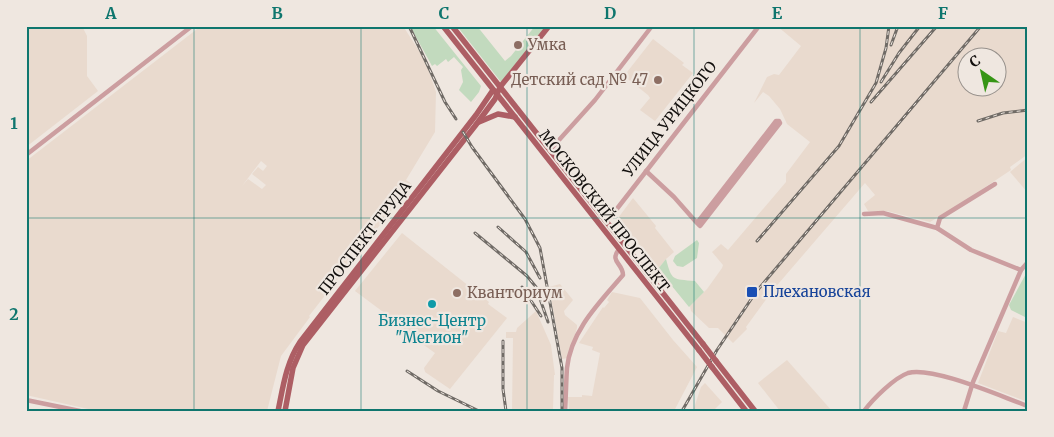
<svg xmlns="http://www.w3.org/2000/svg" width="1054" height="437" viewBox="0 0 1054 437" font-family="Merriweather,serif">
  <rect width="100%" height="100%" fill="#efe7e0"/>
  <g fill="#e9dace" fill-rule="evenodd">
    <path d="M29 26H82L87 36V76L98 91 26 147V27Z"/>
    <path d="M201 26H403L425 60 436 92 435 132 406 180 412 184 309 316 310 317 281 356 267 411H97L26 395V161ZM261 161 267 166 263 171 258 167 252 174 266 185 262 189 248 179 242 186Z"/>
    <path d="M777 26H1028V154L1010 167 1011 170 960 204 930 222 887 211H868L864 204 875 195 865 183 773 290 746 327 747 329 733 343 718 328H709L691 311 690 306 707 289 722 268 723 265 712 252 721 244 728 250 786 182V174L810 142 787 124 780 109 769 96 763 92 754 103 767 77 774 74 779 75 801 46ZM966 58H996V88H966Z"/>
    <path d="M653 39 684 63 682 65 693 73 655 121 640 110 650 98 648 95 624 76Z"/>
    <path d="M1028 157V193L1010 172Z"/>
    <path d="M633 198 656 226 655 228 674 252 666 259 658 269 618 218Z"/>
    <path d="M402 233 489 302 488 304 507 318 450 389 425 372 424 368 435 353 392 322 394 320 355 291Z"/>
    <path d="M560 284 573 300 564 311 565 315 577 325V328L568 358 562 359 549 287Z"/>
    <path d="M612 292 640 298 673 340 697 367 674 411H569L568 397H582V395L592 396 600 353 592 350 593 347 579 343 603 307 604 308 609 302 607 300Z"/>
    <path d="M536 311 551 345 555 375H554L553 410 556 411H512L513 338H506V332H516L517 328Z"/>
    <path d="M1013 317 1028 323V402L978 383 998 331 1006 333Z"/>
    <path d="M787 360 832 411H780L758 383Z"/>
    <path d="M705 383 722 402 713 411H693L701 387Z"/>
  </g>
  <g fill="#c2dabe">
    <path d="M410 26H433L481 86 479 92 471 102 459 90 463 82 461 70 463 67 454 57 448 62 446 59 437 66 435 64 432 66Z"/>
    <path d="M457 26H477L505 61 511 56 535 26H547L501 82Z"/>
    <path d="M697 240 699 243 697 258 683 267 677 266 673 261 675 256Z"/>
    <path d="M666 259C672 281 672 279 695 281L704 292 689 307 658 269Z"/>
    <path d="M1028 270V309L1025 317 1011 310 1009 305Z"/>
  </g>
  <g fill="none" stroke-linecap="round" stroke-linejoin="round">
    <g stroke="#cc9ea0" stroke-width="4.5">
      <path d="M550 150 595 100 652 26"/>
      <path d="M26 155 192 26"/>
      <path d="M646 171 674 197 697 223 700 226 780 123 779 121H776L697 223"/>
      <path d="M864 214 883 213 937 228 971 250 1021 270"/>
      <path d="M604 220 616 210 759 26"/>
      <path d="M937 228 940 218 995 184"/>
      <path d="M26 400 80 411"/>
      <path d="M565 411C566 397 566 382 567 368 571 330 600 302 623 275 623 263 609 262 619 249"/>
      <path d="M864 411C873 399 894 378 908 373 933 366 1002 397 1028 406"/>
      <path d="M964 411 973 382 1021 270 1028 262"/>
    </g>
    <g stroke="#ad5e64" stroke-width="5.5">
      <path d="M443 26 699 350"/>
      <path d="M452 26 703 344"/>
      <path d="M479 122 498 114 515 117"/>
      <path d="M716 361 755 411"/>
      <path d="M712 367 746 411"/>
      <path d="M278 411C283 387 286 363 300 342L476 115 493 90"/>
      <path d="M285 411 293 368 303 345 475 126 495 99 500 87 549 26"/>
    </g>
    <defs>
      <g id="rail">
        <path d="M409 26 445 102 456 119"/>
        <path d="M891 45 898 26"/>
        <path d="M881 82 899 53 920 26"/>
        <path d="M871 102 937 26"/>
        <path d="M978 121 1003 113 1028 110"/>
        <path d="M463 132 472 147 525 219 540 248 562 368V411"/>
        <path d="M498 227 526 252 540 278"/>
        <path d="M475 233 527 276 536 287 548 322"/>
        <path d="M757 241 839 146 876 83 886 48 889 26"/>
        <path d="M522 287 541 316"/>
        <path d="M503 341V389L506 411"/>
        <path d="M407 371 438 391 479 411"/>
        <path d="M682 411 717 350 756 292 981 26"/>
      </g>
    </defs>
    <use href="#rail" stroke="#706b66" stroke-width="3"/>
    <use href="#rail" stroke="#efe7e0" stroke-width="1" stroke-dasharray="4" stroke-linecap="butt"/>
    <g stroke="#ad5e64" stroke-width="5.5">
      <path d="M703 344 716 361"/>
      <path d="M699 350 712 367"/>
    </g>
  </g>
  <path fill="none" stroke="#0f766e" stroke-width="1" stroke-opacity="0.55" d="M194 26V411M361 26V411M527 26V411M694 26V411M860 26V411M26 218H1028"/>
  <g fill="#8d6e63" stroke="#efe7e0" stroke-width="2">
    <circle cx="518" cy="45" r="5"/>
    <circle cx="658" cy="80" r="5"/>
    <circle cx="457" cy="293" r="5"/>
  </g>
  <rect fill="#1a4fb4" stroke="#efe7e0" stroke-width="2" x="746" y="286" width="12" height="12" rx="2.5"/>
  <circle fill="#0f9aa8" stroke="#efe7e0" stroke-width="2" cx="432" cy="304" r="5"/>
  <g text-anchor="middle" stroke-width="4.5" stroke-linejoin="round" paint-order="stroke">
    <g font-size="15" fill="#785e54" stroke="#efe7e0" text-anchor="start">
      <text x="528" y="50">Умка</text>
      <text x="648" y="85" text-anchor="end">Детский сад № 47</text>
      <text x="467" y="298">Кванториум</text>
    </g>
    <g font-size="15" fill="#120f0d" stroke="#efe7e0">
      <text transform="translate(670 119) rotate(-52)" y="5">УЛИЦА УРИЦКОГО</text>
      <text transform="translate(604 211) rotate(52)" y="5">МОСКОВСКИЙ ПРОСПЕКТ</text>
      <text transform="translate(365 238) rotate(-52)" y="5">ПРОСПЕКТ ТРУДА</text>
    </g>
    <g font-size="15" fill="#164399" stroke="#efe7e0" text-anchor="start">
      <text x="763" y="297">Плехановская</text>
    </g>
    <g font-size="15" fill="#0d838f" stroke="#efe7e0">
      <text x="432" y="326">Бизнес-Центр<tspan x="432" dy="17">"Мегион"</tspan></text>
    </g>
  </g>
  <rect width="1054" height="437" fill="none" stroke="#efe7e0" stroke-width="55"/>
  <g transform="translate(982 72) rotate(326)"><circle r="24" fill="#efe7e0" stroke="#97918c"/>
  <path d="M0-4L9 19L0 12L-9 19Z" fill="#369515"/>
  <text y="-8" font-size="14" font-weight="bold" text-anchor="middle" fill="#120f0d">С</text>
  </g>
  <rect x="28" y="28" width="998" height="382" fill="none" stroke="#0f766e" stroke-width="2"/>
  <g font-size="16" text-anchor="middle" font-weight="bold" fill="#0f766e">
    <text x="111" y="19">A</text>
    <text x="277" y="19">B</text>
    <text x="444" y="19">C</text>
    <text x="610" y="19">D</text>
    <text x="777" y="19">E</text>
    <text x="943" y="19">F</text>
    <text x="14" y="129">1</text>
    <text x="14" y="320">2</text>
  </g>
</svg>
